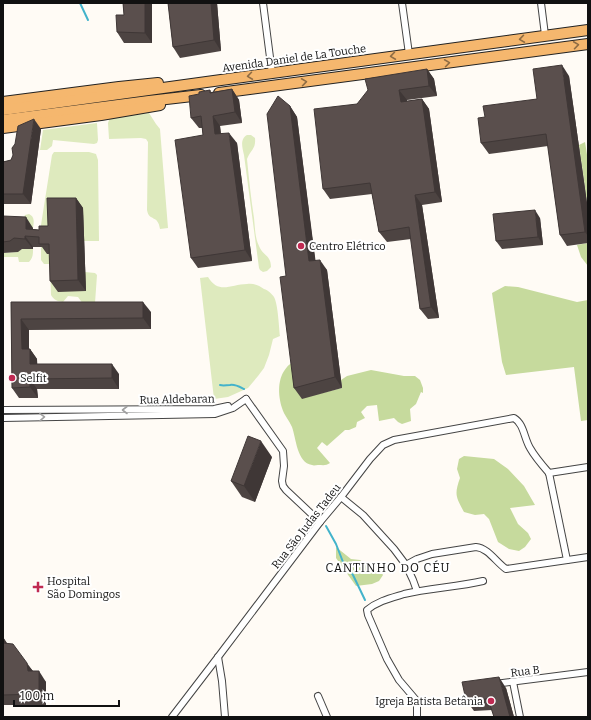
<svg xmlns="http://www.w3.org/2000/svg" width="591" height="720" viewBox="0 0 591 720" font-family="Bitter,serif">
  <rect width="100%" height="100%" fill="#fffbf5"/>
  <g fill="#deeabe">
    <path d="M149 113 156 124 160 129 168 228 160 229C158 214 149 222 147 210L148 142 146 139 141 138 109 139 108 123 110 117Z"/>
    <path d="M97 123 98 140 97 143 94 144 53 140 52 146 47 150H40L43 130Z"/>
    <path d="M247 135H251L255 138C256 149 251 149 247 159 249 179 251 199 254 218 255 227 255 238 259 246 263 256 271 255 271 267L267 271 263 272 260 270 259 268 244 155C242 147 240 139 247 135Z"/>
    <path d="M54 152H89L96 154 98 160 99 241H84L57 254 85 272 95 273 97 275 95 303 83 304 78 297 68 296 63 302C57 301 54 300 51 295L50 264H44L41 260V225L52 155Z"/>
    <path d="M29 214C35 217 34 222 33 228L4 227 23 219 25 215Z"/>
    <path d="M22 249H33C33 254 33 258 29 262H19L18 257H3V253L17 252Z"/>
    <path d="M208 277C219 295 231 284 247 284 253 283 259 285 264 289 268 290 272 294 274 297 278 304 279 327 280 336L273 339 269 355 264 368 258 376 248 388 228 397 214 399 200 278Z"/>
  </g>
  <g fill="#c6da9d">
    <path d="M585 142 588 161V210L579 145Z"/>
    <path d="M588 243V266L581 257 577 245Z"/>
    <path d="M505 286 518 287 577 302 588 300V420L581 421 574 367 506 375 502 362 492 293Z"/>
    <path d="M297 360 302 398 342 388 341 380 347 376 371 370 404 376H415L420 380 423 388V393L421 392 416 404 410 409 411 421 402 424 398 422 394 418 379 421 377 405 367 406 361 412 365 418 357 422 356 427 349 430H345L327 446 322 442 317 448 330 463C326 466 323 465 318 465 316 465 314 466 312 465 297 463 296 438 292 427 289 420 284 415 282 408 278 395 277 378 287 367 289 364 294 362 297 360Z"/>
    <path d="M464 456 494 459 508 469 524 486 535 505 510 508 518 524 528 533 531 539 525 547 519 551 509 549 498 542 489 519 484 514 475 515 464 512C456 497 454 495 460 478L457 469 459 459Z"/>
    <path d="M336 547 351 559 360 560 368 566 380 570 383 575 379 581 372 584 356 586 336 558Z"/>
  </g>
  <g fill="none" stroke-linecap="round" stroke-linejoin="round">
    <g stroke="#43b3cb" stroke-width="2">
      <path d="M80 3 88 20"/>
      <path d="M220 385C224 386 226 385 230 385 235 384 240 387 244 389"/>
      <path d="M326 526 336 544 343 562 353 575 365 600"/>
    </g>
    <defs>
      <g id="street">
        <path d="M263 3 272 73"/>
        <path d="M402 3 409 54"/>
        <path d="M541 3 545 35"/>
        <path d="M246 399 283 451 284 466 282 481 283 486 286 490 320 522"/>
        <path d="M3 410 214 409 228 406"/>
        <path d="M3 418 215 414 233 408 246 399"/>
        <path d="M549 473 567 560"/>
        <path d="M549 473 588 467"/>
        <path d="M341 497 363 515 394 549 406 565 413 580 417 591"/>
        <path d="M406 565 417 559 432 554 476 547C488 548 496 562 506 569L588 557"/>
        <path d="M218 657 222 681 225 717"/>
        <path d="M513 682 520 717"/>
        <path d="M495 684 588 672"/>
        <path d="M318 696 327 717"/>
        <path d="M172 717 218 657 320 522 341 497 370 459 383 445 394 440 514 418C524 424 524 438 530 448 535 457 542 465 549 473"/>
        <path d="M417 717V706L416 700 399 680 387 659 368 615 367 610C378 601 391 598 404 594 430 588 457 587 483 581"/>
      </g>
      <g id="primary">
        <path d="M219 93 588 44"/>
        <path d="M3 102 119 87 158 83"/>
        <path d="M3 110C198 84 393 55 588 30"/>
        <path d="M3 120 149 101 201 95"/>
        <path d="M3 128 101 115 160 105"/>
      </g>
    </defs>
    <use href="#street" stroke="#444" stroke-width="8"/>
    <use href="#primary" stroke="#222" stroke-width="12"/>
    <use href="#street" stroke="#fff" stroke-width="6"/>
    <use href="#primary" stroke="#f5b76e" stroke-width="10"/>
  </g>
  <g fill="#4d4442">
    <path d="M123 3H152V43H124L117 32 124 15Z"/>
    <path d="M168 3H217L221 51 180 58 173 47Z"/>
    <path d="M427 69 434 79 437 96 407 100V101L422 99 429 109 442 202 422 205 439 318 428 319 420 309 411 239 387 242 379 232 372 194 330 199 323 189 357 104Z"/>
    <path d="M569 76 588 210V243L567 246 560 235 548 146 489 154 481 143 485 117 537 99Z"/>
    <path d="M232 89 239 100 242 123 220 126 221 134 237 143 252 261 198 268 191 258 203 135 202 128H199L191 118 199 94 210 90 211 92Z"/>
    <path d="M290 106 297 117 315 260 327 270 342 388 302 399 294 388 286 276Z"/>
    <path d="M41 129 31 204H3V162L11 160Z"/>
    <path d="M76 198 83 208 86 291 58 292 50 281V254H47L42 247H33V249H22L18 252 3 253V216L33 228V229L39 230 48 226Z"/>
    <path d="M540 218 543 245 502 249 496 241Z"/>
    <path d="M11 302 151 312V329L29 330V349H30L37 359V364L119 374V389H37L38 398H19L12 388Z"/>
    <path d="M272 457 255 502 242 497 231 481Z"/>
    <path d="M3 637 7 643 33 671 46 682V705H3Z"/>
    <path d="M506 688 514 717H494L492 710 474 711 466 700Z"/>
  </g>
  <g fill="#3f3736">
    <path d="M145 3H152V43L145 33Z"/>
    <path d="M211 3H217L221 51 214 40Z"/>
    <path d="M562 65 569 76 588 210V236L585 232Z"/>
    <path d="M427 69 434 79 437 96 429 86Z"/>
    <path d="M232 89 239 100 242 123 235 112Z"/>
    <path d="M399 90 407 100 408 112 401 102Z"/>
    <path d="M422 99 429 109 442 202 435 192Z"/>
    <path d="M290 106 297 117 317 272 309 261Z"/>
    <path d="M213 116 220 126 222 145 215 134Z"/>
    <path d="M34 119 41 129 31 204 23 194Z"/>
    <path d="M229 133 237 143 252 261 245 250Z"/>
    <path d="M415 195 422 205 439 318 431 307Z"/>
    <path d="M76 198 83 208 86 291 78 280Z"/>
    <path d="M535 210 540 218 543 245 538 237Z"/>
    <path d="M26 217 33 228V237L26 229Z"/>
    <path d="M25 236 33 247V249L25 239Z"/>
    <path d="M320 260 327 270 342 388 335 377Z"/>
    <path d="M143 302 151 312V329L143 318Z"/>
    <path d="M21 319 29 330V359L22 349Z"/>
    <path d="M30 349 37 359 38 375 30 364Z"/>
    <path d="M112 364 119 374V389L112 378Z"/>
    <path d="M30 379 37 389 38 398 30 387Z"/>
    <path d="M261 441 272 457 255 502 244 486Z"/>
    <path d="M3 637 7 644 3 647Z"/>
    <path d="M27 663 35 674 28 671Z"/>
    <path d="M39 671 46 682V705L39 694Z"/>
    <path d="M499 677 506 688 514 717H510Z"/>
  </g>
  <g fill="#5a4f4d" stroke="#3f3736">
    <path d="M123 3H145V33L117 32 116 15H124Z"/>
    <path d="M168 3H211L214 40 173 47Z"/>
    <path d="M562 65 585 232 560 235 546 134 481 143 478 118 485 117 483 106 537 99 533 69Z"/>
    <path d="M427 69 429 86 399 90 401 102 422 99 435 192 415 195 431 307 420 309 409 227 379 232 370 183 323 189 314 109 357 104 368 90 365 79Z"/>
    <path d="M232 89 235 112 213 116 215 134 229 133 245 250 191 258 175 140 203 135 201 116 191 118 189 96 199 94V92L210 90V93Z"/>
    <path d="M278 96 290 106 309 261 320 260 335 377 294 388 280 277 286 276 267 114Z"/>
    <path d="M34 119 23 194H3V162L11 160 13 155 12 148 15 144 18 126Z"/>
    <path d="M47 198H76L78 280 50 281 49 244H39V237L25 236V239L14 238 10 241 3 242V216L26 217V229L39 230V226H48Z"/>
    <path d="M535 210 538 237 496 241 493 214Z"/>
    <path d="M11 302H143V318L21 319 22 349H30V364H112V378L30 379V387L12 388Z"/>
    <path d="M248 436 261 441 244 486 231 481Z"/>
    <path d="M3 643 13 644 27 663 28 671H39V694L3 695Z"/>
    <path d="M499 677 510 717H494L488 699 466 700 462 682Z"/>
  </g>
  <defs><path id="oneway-chevron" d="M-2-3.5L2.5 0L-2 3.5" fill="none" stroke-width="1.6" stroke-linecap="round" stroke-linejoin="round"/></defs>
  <g stroke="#8e6c44">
    <use href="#oneway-chevron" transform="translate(522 39) rotate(172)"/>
    <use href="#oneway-chevron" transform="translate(576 45) rotate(-8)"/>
    <use href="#oneway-chevron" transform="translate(393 56) rotate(172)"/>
    <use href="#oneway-chevron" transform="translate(447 63) rotate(-8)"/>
    <use href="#oneway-chevron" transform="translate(250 76) rotate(172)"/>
    <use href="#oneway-chevron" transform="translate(304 82) rotate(-8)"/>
  </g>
  <g stroke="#a0a0a0">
    <use href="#oneway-chevron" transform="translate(125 410) rotate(180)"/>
    <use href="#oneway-chevron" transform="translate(42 417) rotate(-1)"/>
  </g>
  <g fill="#c02a52" stroke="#fff" stroke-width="1.5">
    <circle cx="301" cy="246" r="4"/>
    <circle cx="12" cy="378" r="4"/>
    <path d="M36 581h4v4h4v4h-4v4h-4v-4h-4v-4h4z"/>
    <circle cx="491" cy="701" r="4"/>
  </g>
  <g text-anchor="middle" stroke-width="4" stroke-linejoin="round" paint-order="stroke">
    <g font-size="11" fill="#111" stroke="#fff">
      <text transform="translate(294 58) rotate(-8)" y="4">Avenida Daniel de La Touche</text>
      <text transform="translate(177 399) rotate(-1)" y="4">Rua Aldebaran</text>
      <text transform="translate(306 526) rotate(-52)" y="4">Rua São Judas Tadeu</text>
      <text transform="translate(525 671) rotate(-7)" y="4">Rua B</text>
    </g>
    <g font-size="11" fill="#111" stroke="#fff" text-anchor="start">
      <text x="309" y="250">Centro Elétrico</text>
      <text x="20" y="382">Selfit</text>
      <text x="47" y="585">Hospital<tspan x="47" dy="13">São Domingos</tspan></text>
      <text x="483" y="705" text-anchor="end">Igreja Batista Betânia</text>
    </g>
    <g font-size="12" letter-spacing="1" fill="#111" stroke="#fff">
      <text x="388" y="572">CANTINHO DO CÉU</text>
    </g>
  </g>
  <rect width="591" height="720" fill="none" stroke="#111111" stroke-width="8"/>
  <path d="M14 700v6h105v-6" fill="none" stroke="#111111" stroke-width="2"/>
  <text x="20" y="700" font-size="12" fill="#111111" stroke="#ffffff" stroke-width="3" paint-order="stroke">100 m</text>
</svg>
